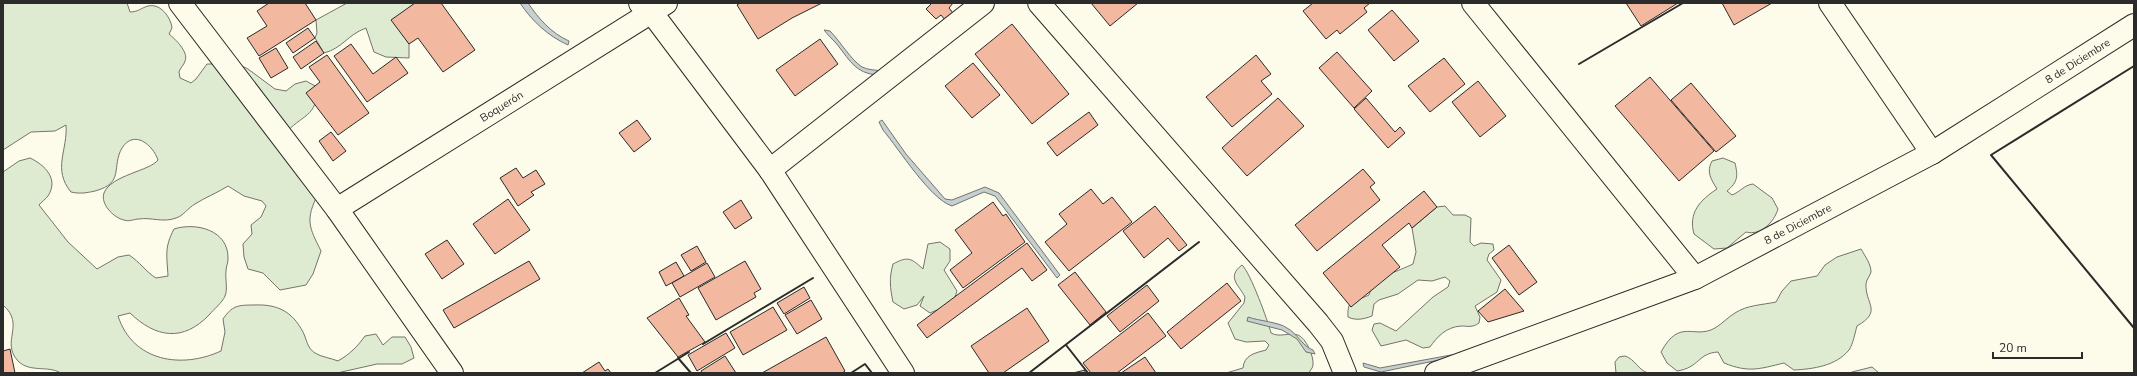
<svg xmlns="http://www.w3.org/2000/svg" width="2137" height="376" viewBox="0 0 2137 376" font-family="'Nunito Sans',sans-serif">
  <rect width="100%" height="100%" fill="#fdfbea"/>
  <g fill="#deebd1" stroke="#74746e">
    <path d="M3 3H127L130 12C138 12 141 8 148 6 161 3 171 18 172 28L169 34C175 39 189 52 185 61 184 65 180 68 179 72L180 78 191 83 196 79 207 64H238L248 69 275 89 286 91 295 84 306 81 317 87C318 118 301 114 284 135L318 194C305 220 309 227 321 251L313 274 306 285 280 290 263 273 248 269 244 257 243 244 252 234 251 225 261 217 266 206 262 201 244 196 228 186C217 193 206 197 195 204 188 208 183 216 176 218 163 223 151 217 139 219 134 219 129 222 124 220 114 218 100 204 104 193 111 175 150 171 158 160 153 145 134 129 122 148 111 167 125 183 95 191 86 193 80 194 71 192 52 169 68 150 66 125L55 131 31 132 3 150Z"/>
    <path d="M347 3H415L402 33 409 44V58L386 57 374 52 366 28C347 35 343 48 324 53L315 38 317 33 316 20Z"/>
    <path d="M30 158C45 165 59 179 48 196 46 199 41 202 39 205L68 242 97 269 118 257 129 255C140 262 146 272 156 278L168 276C167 256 164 248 174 229 196 222 229 230 228 259 228 263 226 267 226 271 225 279 228 289 225 296 222 303 214 309 209 315 183 342 156 338 130 313L118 316C133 362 182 369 221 351L225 332 223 319C232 306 237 305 254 305 277 304 292 311 303 332 307 340 307 348 315 353 321 357 331 358 338 361 350 354 357 347 365 336L376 334 383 345 392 337H405L411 347 414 358 402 364H377L337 373H61C47 365 30 373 18 361 0 341 26 325 3 305V172L19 161Z"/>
    <path d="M1723 158 1735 163C1738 176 1738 182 1727 191L1732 195C1740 192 1744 185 1753 184L1772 198 1778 209C1774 222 1761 236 1746 232L1727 248 1714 249 1694 234C1688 213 1700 200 1717 189 1711 179 1706 172 1712 161Z"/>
    <path d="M1445 206 1453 215H1465L1471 218 1470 242 1474 246 1481 243 1493 244 1494 250 1489 254 1487 260 1501 280 1497 292 1475 306 1480 317 1479 323C1472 328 1468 326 1461 326 1446 327 1437 337 1430 347L1423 348 1406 340 1381 346 1372 330 1374 324 1380 323 1396 331 1433 297 1448 287 1450 281 1445 277 1432 281 1418 280 1398 294 1379 300 1374 304 1372 316C1364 319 1356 321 1348 317 1347 297 1355 302 1369 295 1374 277 1399 271 1413 264L1416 252 1412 228 1437 207Z"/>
    <path d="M940 242 950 249V261L944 270 957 291 953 303 930 313 920 306 924 296 917 305 904 309 893 302C890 288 889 278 893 264 908 256 911 258 923 269L928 244Z"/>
    <path d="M1861 249C1865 256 1871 264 1871 272 1870 276 1866 280 1866 284 1865 304 1883 311 1857 326 1855 333 1853 344 1849 350 1836 366 1813 369 1794 370L1784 363C1759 369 1749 373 1724 363L1718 352C1698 353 1699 368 1677 371L1667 363 1661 352C1680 317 1694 340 1715 328 1722 324 1728 317 1735 313 1747 305 1762 305 1776 302L1782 291 1791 281 1817 276 1825 265 1837 257Z"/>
    <path d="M1242 265C1250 272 1268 321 1271 333 1280 338 1289 332 1298 335 1306 338 1314 356 1313 365 1313 368 1310 370 1309 373H1226L1243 368C1244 355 1255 353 1266 350L1269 345 1265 341 1246 342 1235 339 1228 323 1244 303 1245 297C1239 285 1226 277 1242 265Z"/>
    <path d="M1625 356C1635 359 1638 370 1648 373H1616L1615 362 1619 357Z"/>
    <path d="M1872 367 1879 373H1850L1852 372Z"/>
  </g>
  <g fill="#c7d0d0" stroke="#74746e">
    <path d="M520 3H528C539 19 551 33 569 41L568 45C548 36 532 21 520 3Z"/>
    <path d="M824 30 830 31C840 41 851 60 862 67 868 70 876 70 882 71L879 75C854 74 849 58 835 42 831 38 828 35 824 30Z"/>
    <path d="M882 120 906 154 945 199 952 200 985 187 999 193 1060 275 1057 278 995 196 984 192 952 206C930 199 899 149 883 130L879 122Z"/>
    <path d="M1248 317C1259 321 1279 322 1287 328 1297 333 1303 347 1313 350L1315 354 1306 352 1297 339 1282 330 1247 321Z"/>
    <path d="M1451 355H1463L1381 372 1364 367 1363 363 1380 368Z"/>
  </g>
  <g fill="#f2b8a0" stroke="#2b2b2b">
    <path d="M269 3H305L316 20 259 56 247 38 267 26 257 11Z"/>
    <path d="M415 3H441L475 50 443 72 418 38 409 44 391 20Z"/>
    <path d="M740 3H822L792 18 758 39 737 5Z"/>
    <path d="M932 3H953L949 8 953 13 945 20 941 15 936 19 926 9Z"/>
    <path d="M1091 3H1138L1110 26Z"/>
    <path d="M1313 3H1370L1364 8 1367 12 1340 34 1337 30 1326 39 1303 11Z"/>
    <path d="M1626 3H1678L1641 26Z"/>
    <path d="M1722 3H1772L1734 25Z"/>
    <path d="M1392 10 1419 41 1394 61 1368 30Z"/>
    <path d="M1012 24 1069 94 1032 124 975 54Z"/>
    <path d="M308 28 315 38 293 53 286 43Z"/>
    <path d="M820 39 838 64 795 96 776 70Z"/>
    <path d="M316 41 324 53 301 69 293 57Z"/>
    <path d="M351 44 373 74 396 57 408 73 367 102 334 56Z"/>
    <path d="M276 48 288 68 271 78 259 58Z"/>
    <path d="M1337 52 1372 91 1354 108 1319 68Z"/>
    <path d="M327 55 369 113 338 135 306 93 320 82 309 67Z"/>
    <path d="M1256 55 1271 74 1261 81 1272 94 1232 127 1206 97Z"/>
    <path d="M1444 58 1465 84 1430 112 1408 86Z"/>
    <path d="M973 63 1000 95 972 118 945 86Z"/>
    <path d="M1650 77 1714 151 1679 181 1615 106Z"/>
    <path d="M1478 81 1506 116 1480 137 1452 102Z"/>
    <path d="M1691 83 1736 136 1716 152 1671 100Z"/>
    <path d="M1278 98 1304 126 1247 176 1222 148Z"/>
    <path d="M1366 98 1395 132 1400 127 1405 133 1388 148 1354 109Z"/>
    <path d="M1089 112 1098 125 1057 156 1047 143Z"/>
    <path d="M637 120 651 139 634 152 619 133Z"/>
    <path d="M331 132 346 151 333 161 319 141Z"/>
    <path d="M516 168 523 178 536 170 545 184 531 192 534 195 518 206 500 178Z"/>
    <path d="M1363 169 1375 183 1370 187 1380 200 1317 251 1295 225Z"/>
    <path d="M1091 189 1103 204 1112 197 1132 222 1069 271 1045 242 1067 224 1059 214Z"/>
    <path d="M1424 191 1437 207 1412 228 1409 223 1382 245 1400 267 1351 307 1323 273Z"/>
    <path d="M508 199 530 230 495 254 473 224Z"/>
    <path d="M741 200 752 218 735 229 723 212Z"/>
    <path d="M993 202 1003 216 1006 214 1025 242 963 288 950 270 972 253 955 230Z"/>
    <path d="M1155 206 1187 245 1179 251 1168 238 1144 258 1123 231Z"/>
    <path d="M447 240 464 264 442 279 425 254Z"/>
    <path d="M1027 243 1047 270 1032 281 1022 268 927 338 917 325Z"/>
    <path d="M1509 245 1537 282 1519 295 1492 258Z"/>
    <path d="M697 246 706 262 691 271 681 255Z"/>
    <path d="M529 261 540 279 454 328 443 310Z"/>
    <path d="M745 261 761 289 754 293 756 297 716 320 698 288Z"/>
    <path d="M676 262 684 276 666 286 659 272Z"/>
    <path d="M707 263 715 277 680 297 672 283Z"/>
    <path d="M1075 272 1106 312 1090 325 1058 285Z"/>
    <path d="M1227 283 1241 301 1181 349 1167 332Z"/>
    <path d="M1147 285 1159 301 1120 332 1107 316Z"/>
    <path d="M804 287 810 298 784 314 777 303Z"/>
    <path d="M1505 289 1524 311 1488 322 1478 311Z"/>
    <path d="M679 298 689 315 686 316 705 342 678 357 647 318Z"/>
    <path d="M811 300 822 319 797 334 785 315Z"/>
    <path d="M773 307 787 330 743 355 730 332Z"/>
    <path d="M1027 308 1049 341 1003 373H989L971 346Z"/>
    <path d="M1148 313 1166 336 1117 373H1091L1083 363Z"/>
    <path d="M726 333 735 348 697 371 688 355Z"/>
    <path d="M826 337 845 371 842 373H762Z"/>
    <path d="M10 349 15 373H3V351Z"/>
    <path d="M725 356 736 373H702L701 371Z"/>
    <path d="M1145 357 1156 373H1121Z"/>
    <path d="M599 362 605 371 608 369 611 373H582Z"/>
    <path d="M1085 370V373H1073Z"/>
  </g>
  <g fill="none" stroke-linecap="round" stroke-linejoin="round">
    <defs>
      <g id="minor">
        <path d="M180 3 337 209 452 373"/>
        <path d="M640 3 652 13 770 170 903 373"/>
        <path d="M1039 3 1318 323 1332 341 1345 373"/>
        <path d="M1473 3 1695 278"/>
        <path d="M1830 3 1932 153"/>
        <path d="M770 170 983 3"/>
        <path id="s1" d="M337 209 666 3"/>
        <path id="s2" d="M1436 373 1695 278 1932 153 2134 25"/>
      </g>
    </defs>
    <use href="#minor" stroke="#2b2b2b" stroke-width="24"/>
    <use href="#minor" stroke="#fdfbea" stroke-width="22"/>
    <g stroke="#2b2b2b" stroke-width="2">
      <path d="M1579 64 1683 3"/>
      <path d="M2134 66 1991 155 2134 328"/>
      <path d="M703 344 813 278"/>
      <path d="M1066 345 1088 373"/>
      <path d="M678 358 691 373"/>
      <path d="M655 373 689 352"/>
      <path d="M851 373 865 364 872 373"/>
      <path d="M1029 373 1199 242"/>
    </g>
  </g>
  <g text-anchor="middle" stroke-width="3" stroke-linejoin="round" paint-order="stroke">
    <g font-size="11" fill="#2b2b2b" stroke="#fdfbea">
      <text dy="4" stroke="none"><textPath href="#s2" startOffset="716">8 de Diciembre</textPath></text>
      <text dy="4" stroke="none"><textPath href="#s1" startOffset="194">Boquerón</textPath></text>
      <text dy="4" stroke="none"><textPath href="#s2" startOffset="392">8 de Diciembre</textPath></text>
    </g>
  </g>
  <rect width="2137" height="376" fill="none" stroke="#2b2b2b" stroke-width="8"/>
  <path d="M1993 352v6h89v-6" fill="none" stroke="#2b2b2b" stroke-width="2"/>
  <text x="1999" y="352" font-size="12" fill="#2b2b2b" stroke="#fdfbea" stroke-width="3" paint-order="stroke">20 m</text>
</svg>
